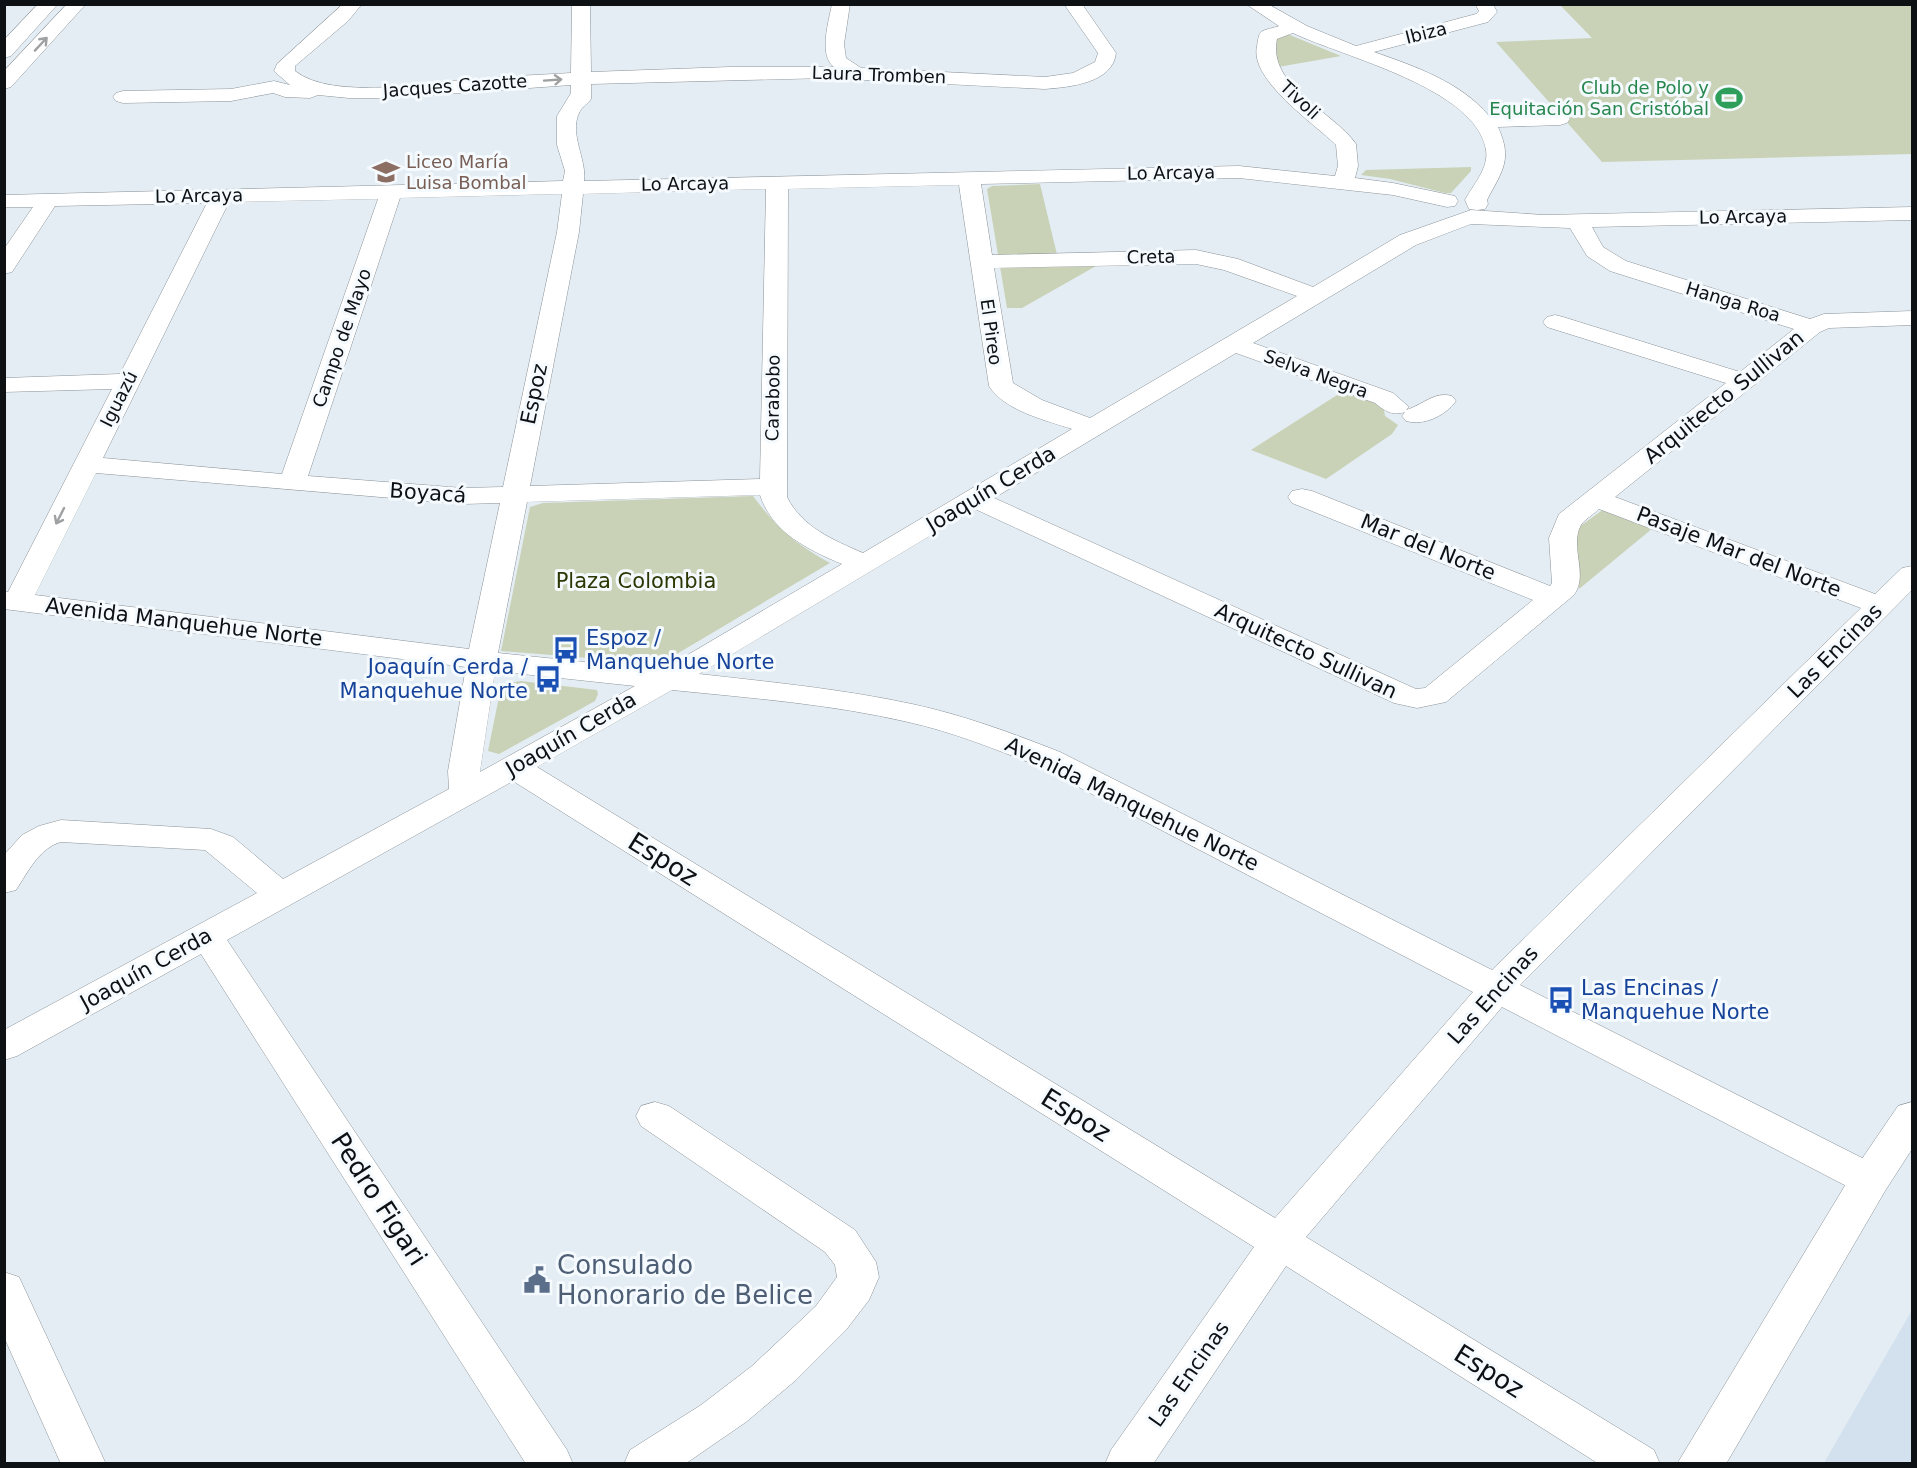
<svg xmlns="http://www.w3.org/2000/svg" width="1917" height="1468" viewBox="0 0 1917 1468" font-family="'DejaVu Sans',sans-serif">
  <rect width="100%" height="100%" fill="#e4edf3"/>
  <path fill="#d2e1ed" d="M1912 1310V1463H1824Z"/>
  <g fill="#c9d2b7">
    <path d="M1560 5H1912V154L1602 162 1496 42 1592 38Z"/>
    <path d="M1280 31 1341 56 1278 67 1273 38Z"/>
    <path d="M1471 167V171L1451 193H1445L1390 179 1361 175 1366 170Z"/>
    <path d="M1040 184 1060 267 1096 266 1022 308H1007L987 189 992 186Z"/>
    <path d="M1345 390 1383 405 1385 416 1398 425 1392 434 1326 479 1251 450Z"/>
    <path d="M753 496C778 529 794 543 830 563L675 655 638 662 501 651 530 507 543 503Z"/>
    <path d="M1604 509 1653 528 1579 589 1576 529Z"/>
    <path d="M521 681 597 690 598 694 595 701 499 754 488 751 500 692 509 683Z"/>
  </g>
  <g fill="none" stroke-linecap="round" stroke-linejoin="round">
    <defs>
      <g id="minor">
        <path d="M67 4H86L11 87 4 89V71Z"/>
        <path d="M343 4H362L348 21 295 66V71C333 101 429 82 475 79 507 76 539 75 571 73L572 4H590L591 72 730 67H834C818 55 829 21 832 4H850L844 44 846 58 861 68 1045 77 1073 73 1095 62 1098 53 1064 4H1082L1116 53C1113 83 1070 87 1045 89L827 78 591 84V99C587 105 582 106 579 113 569 135 587 159 584 181L1239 166 1335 176 1338 166 1336 145C1315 124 1249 80 1257 46 1258 42 1258 35 1261 32 1265 29 1274 28 1279 26L1246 4H1268L1307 26 1356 46 1476 14 1479 11 1475 4H1493L1497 12 1488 22 1374 52C1414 66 1461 82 1489 116L1560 113 1567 115 1570 119 1567 123 1560 125 1498 127C1513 160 1502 171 1487 200L1488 204 1485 209 1477 210 1469 209 1465 200C1473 185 1489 168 1486 150 1476 88 1343 57 1293 33L1277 39C1267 86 1333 111 1356 144L1358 166 1355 178 1393 183 1455 196 1458 201 1455 206 1447 207 1393 195 1239 178 981 184 992 255 1196 250 1238 259 1313 287 1400 235 1471 210 1544 215 1912 207V220L1592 227 1603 247 1626 261 1810 319 1824 314 1912 311V325L1829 328 1820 332 1615 497 1875 594 1902 568 1912 566V590L1520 985 1884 1169 1890 1180 1884 1191 1870 1195 1856 1191 1502 1007 1306 1237 1654 1450 1660 1464H1599L1286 1266 1153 1464H1105L1111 1450 1254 1247 513 781 227 940 567 1450 573 1464H526L201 954 17 1056 4 1060V1030L257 893 205 850 61 842C39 848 28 872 16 890L4 893V855L22 835 39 826 61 820 211 829 233 837 283 879 449 789 448 771 466 667 4 609V591L8 592 112 389 4 392V378L120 374 207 203 55 206 12 272 4 274V249L33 207H4V195L563 181 565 171 557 145V116L571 93V85L391 98H349L318 95 310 98 285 97 273 93 231 101 123 103 116 101 113 97 116 93 123 91 231 89 274 81 290 85 274 71 277 64ZM959 185 989 386C1005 411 1045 420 1072 429L863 553C833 540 802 527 787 497L788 189ZM766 189 760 479 530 486 579 232 583 194ZM562 194 557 232 503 487 463 488 308 476 400 198ZM378 199 282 474 103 458 229 202ZM1471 224 1570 228 1587 256 1610 271 1794 329 1740 372 1563 317 1555 315 1547 317 1543 322 1547 327 1726 383 1559 514 1549 538 1552 583 1550 586 1312 491 1302 489 1292 491 1288 497 1292 503 1533 600 1425 688 1416 689 994 498 1236 353 1375 403C1385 411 1392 416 1405 412L1402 416 1406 421C1424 426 1445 416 1456 401L1452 396C1434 391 1423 405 1406 410L1409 407 1393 393 1253 343 1416 245ZM1196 264 1224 270 1297 296 1090 418 1042 400 1013 383 994 268ZM96 473 463 504 500 503 469 649 35 595ZM760 495C772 533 809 550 842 564L662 670 498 653 527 502ZM975 509 1394 703 1417 708 1446 702 1574 595C1589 574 1569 547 1581 525 1585 519 1594 514 1599 509L1861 608 1492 970 1060 752C1012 733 963 715 912 704 842 689 770 682 699 674ZM495 671 635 686 480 772ZM672 690C751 698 831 704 908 722 953 732 995 749 1038 766L1473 992 1275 1218 537 767Z"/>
        <path d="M655 1102 669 1106 855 1230 876 1262 879 1277 869 1300 846 1330 796 1380 746 1422 685 1464H624L630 1450 701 1405 752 1366 816 1306 837 1277 835 1265 825 1252 641 1126 636 1116 641 1106Z"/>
        <path d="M4 1272 19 1277 106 1464H61L4 1337Z"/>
      </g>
      <g id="major">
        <path d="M38 4H58L11 56 4 58V40Z"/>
        <path d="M1912 1102V1149L1885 1191 1726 1464H1677L1855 1169 1898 1106Z"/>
      </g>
    </defs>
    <use href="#minor" stroke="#8b9399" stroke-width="1"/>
    <use href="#major" stroke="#8b9399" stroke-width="1"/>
    <use href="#minor" fill="#fff" fill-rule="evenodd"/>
    <use href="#major" fill="#fff" fill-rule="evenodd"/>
  </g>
  <defs><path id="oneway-shaft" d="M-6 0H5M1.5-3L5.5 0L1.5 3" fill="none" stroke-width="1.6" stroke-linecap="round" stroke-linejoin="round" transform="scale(1.5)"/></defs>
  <g stroke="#9fa0a1">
    <use href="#oneway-shaft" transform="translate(41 44) rotate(-47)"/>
    <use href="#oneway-shaft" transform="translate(553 80) rotate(-4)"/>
    <use href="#oneway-shaft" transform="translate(60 516) rotate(117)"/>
  </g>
  <defs>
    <symbol id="stadium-bare" viewBox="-9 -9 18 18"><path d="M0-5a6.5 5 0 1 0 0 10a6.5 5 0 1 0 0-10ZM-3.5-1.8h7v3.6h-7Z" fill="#2e9e5b" stroke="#f4fafe" stroke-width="2.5" paint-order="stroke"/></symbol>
    <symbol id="school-bare" viewBox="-9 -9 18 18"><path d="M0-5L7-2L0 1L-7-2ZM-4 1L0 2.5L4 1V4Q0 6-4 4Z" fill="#8d6e63" stroke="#f4fafe" stroke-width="2.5" paint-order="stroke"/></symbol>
    <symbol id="bus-bare" viewBox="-9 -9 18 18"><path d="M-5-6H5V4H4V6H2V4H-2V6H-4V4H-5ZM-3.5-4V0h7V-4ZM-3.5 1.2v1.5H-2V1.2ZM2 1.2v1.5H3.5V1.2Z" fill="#1a4fb4" stroke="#f4fafe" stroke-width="2.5" paint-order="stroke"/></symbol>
    <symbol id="civic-bare" viewBox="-9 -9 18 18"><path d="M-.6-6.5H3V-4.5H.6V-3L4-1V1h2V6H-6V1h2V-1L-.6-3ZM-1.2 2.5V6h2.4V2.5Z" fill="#5c6f8a" stroke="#f4fafe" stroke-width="2.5" paint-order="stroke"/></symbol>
  </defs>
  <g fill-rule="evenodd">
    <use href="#stadium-bare" x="1710" y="79" width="38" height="38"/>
    <use href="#school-bare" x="367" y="153" width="38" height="38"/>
    <use href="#bus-bare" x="547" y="631" width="38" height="38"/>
    <use href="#bus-bare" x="529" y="660" width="38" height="38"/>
    <use href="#bus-bare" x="1542" y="981" width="38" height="38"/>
    <use href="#civic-bare" x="518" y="1261" width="38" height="38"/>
  </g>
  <g text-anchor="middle" stroke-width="6" stroke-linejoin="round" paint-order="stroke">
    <g font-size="18" fill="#0e1113" stroke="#f4fafe">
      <text transform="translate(1426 33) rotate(-14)" y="6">Ibiza</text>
      <text transform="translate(879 75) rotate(2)" y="6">Laura Tromben</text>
      <text transform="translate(455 86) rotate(-4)" y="6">Jacques Cazotte</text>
      <text transform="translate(1300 100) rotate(43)" y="6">Tivoli</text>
      <text transform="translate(1171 173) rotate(-1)" y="6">Lo Arcaya</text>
      <text transform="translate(685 184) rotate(-1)" y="6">Lo Arcaya</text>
      <text transform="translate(199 196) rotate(-1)" y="6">Lo Arcaya</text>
      <text transform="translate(1743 217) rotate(-1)" y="6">Lo Arcaya</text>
      <text transform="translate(1151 257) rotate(-1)" y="6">Creta</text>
      <text transform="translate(1733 302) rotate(17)" y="6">Hanga Roa</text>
      <text transform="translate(991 332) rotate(82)" y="6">El Pireo</text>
      <text transform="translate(342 338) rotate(-71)" y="6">Campo de Mayo</text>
      <text transform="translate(1316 374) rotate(20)" y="6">Selva Negra</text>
      <text transform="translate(773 398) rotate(-89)" y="6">Carabobo</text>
      <text transform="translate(119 399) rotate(-63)" y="6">Iguazú</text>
    </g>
    <g font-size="18" fill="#27864d" stroke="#f4fafe" text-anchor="end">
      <text x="1709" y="94">Club de Polo y<tspan x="1709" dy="21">Equitación San Cristóbal</tspan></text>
    </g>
    <g font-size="18" fill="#785e54" stroke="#f4fafe" text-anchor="start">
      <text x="406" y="168">Liceo María<tspan x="406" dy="21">Luisa Bombal</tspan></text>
    </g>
    <g font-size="21" fill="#0e1113" stroke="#f4fafe">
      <text transform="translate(534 394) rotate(-78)" y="7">Espoz</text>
      <text transform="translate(1724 397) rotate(-39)" y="7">Arquitecto Sullivan</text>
      <text transform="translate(991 489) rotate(-31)" y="7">Joaquín Cerda</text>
      <text transform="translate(428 493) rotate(4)" y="7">Boyacá</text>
      <text transform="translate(1428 547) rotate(22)" y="7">Mar del Norte</text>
      <text transform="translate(1739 552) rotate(21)" y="7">Pasaje Mar del Norte</text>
      <text transform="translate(184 622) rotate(7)" y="7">Avenida Manquehue Norte</text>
      <text transform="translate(1306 651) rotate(25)" y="7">Arquitecto Sullivan</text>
      <text transform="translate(1835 651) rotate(-45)" y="7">Las Encinas</text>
      <text transform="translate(571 734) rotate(-30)" y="7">Joaquín Cerda</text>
      <text transform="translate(1132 804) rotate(26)" y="7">Avenida Manquehue Norte</text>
      <text transform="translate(146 969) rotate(-29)" y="7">Joaquín Cerda</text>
      <text transform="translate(1493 995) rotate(-48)" y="7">Las Encinas</text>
      <text transform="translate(1189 1374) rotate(-55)" y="7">Las Encinas</text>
    </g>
    <g font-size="21" fill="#2c3703" stroke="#f4fafe">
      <text x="636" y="588">Plaza Colombia</text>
    </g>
    <g font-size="21" fill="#164399" stroke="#f4fafe" text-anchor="start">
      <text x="586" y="645">Espoz /<tspan x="586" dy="24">Manquehue Norte</tspan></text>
      <text x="528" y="674" text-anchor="end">Joaquín Cerda /<tspan x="528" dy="24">Manquehue Norte</tspan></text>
      <text x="1581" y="995">Las Encinas /<tspan x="1581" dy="24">Manquehue Norte</tspan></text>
    </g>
    <g font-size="26" fill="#0e1113" stroke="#f4fafe">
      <text transform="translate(663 859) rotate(32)" y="9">Espoz</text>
      <text transform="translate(1076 1115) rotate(32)" y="9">Espoz</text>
      <text transform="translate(379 1199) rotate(57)" y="9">Pedro Figari</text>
      <text transform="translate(1489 1371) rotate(32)" y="9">Espoz</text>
    </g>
    <g font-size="26" fill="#4e5e75" stroke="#f4fafe" text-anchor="start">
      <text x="557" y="1274">Consulado<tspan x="557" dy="30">Honorario de Belice</tspan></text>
    </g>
  </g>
  <rect width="1917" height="1468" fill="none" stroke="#0e1113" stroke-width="12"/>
</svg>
